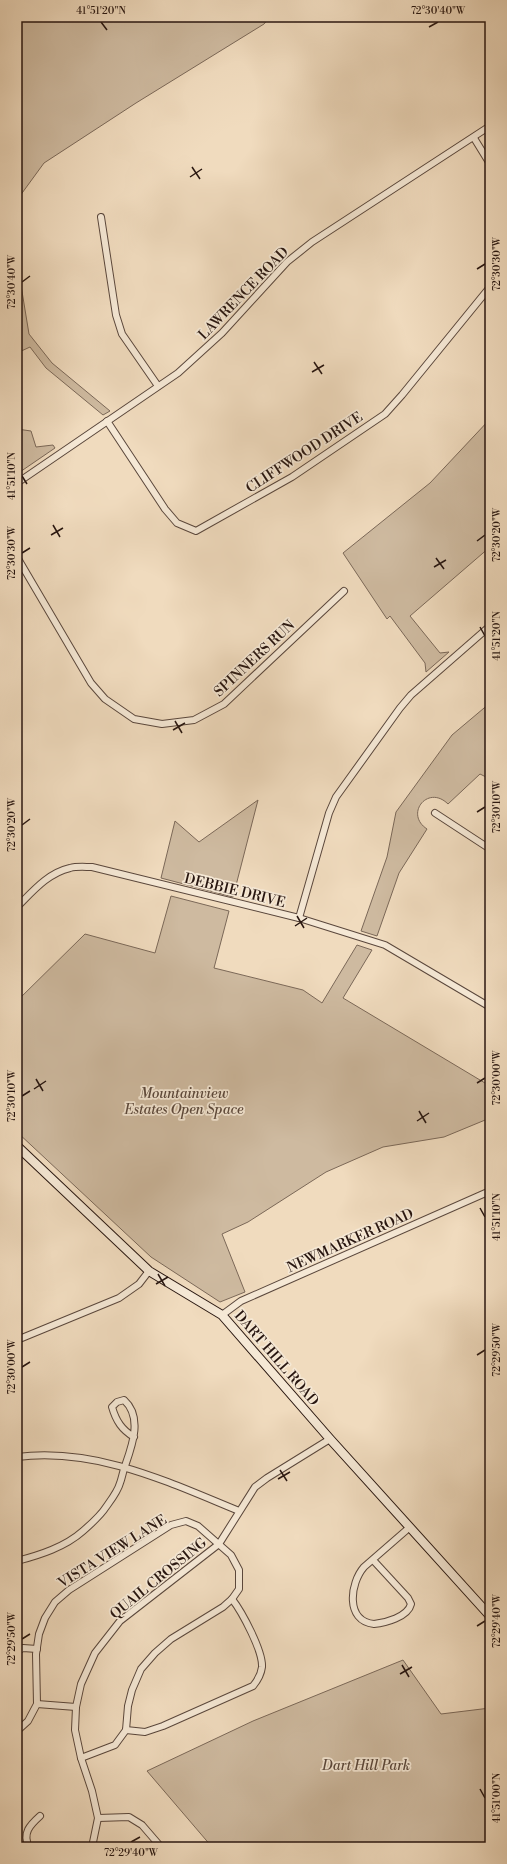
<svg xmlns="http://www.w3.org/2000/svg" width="507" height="1864" viewBox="0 0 507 1864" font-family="'Libre Bodoni',serif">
  <rect width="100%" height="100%" fill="#f0dbbe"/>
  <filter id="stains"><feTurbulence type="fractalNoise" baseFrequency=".005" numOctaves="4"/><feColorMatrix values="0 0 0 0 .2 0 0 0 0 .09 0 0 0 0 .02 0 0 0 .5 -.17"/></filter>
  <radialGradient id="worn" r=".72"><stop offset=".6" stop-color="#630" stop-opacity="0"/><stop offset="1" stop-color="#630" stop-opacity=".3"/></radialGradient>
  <g fill="#cebaa0" stroke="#7b6858">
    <path d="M17 17H270L264 24 136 103 44 163 17 200Z"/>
    <path d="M17 261 29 334 52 363 110 411 103 415 46 368 30 347 17 353Z"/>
    <path d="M490 419V547L410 616 440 653 449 652 426 672 425 663 390 616 387 619 343 553 430 483Z"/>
    <path d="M17 429 31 431 36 447 53 445 55 448 17 474Z"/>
    <path d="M490 703V779L480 774 448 804C428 784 404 814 427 829L399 873 377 936 361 931 387 857 396 812 452 735Z"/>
    <path d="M258 800 233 897 161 878 175 821 199 842Z"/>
    <path d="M171 896 229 911 214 968 303 990 322 1003 357 945 372 950 343 998 490 1086V1118L444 1137 383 1147 326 1172 248 1222 222 1234 245 1292 220 1302 151 1257 17 1132V1001L85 934 155 953Z"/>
    <path d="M403 1660 441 1714 490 1708V1809L487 1811 490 1819V1847H212L147 1771 253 1721Z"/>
  </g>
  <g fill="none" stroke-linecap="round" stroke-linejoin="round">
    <defs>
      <g id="minor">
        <path d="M474 138 490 164"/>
        <path d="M101 217 116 315 122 334 158 386"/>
        <path d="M107 421 165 509 177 523 196 531 292 477 385 414 402 395 490 287"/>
        <path d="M17 483 178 373 222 333 287 262 312 242 490 126"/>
        <path d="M17 557 91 683 105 699 134 719 162 724 194 720 224 704 344 591"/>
        <path d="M435 813 490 849"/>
        <path d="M17 907C33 891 48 873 70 868 77 866 85 867 92 867L299 918 385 945 490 1007"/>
        <path d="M299 918 329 813 336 797 400 708 411 695 490 626"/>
        <path d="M222 1315 241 1301 490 1191"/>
        <path d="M17 1340 119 1298 139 1284 149 1271"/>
        <path d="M17 1457C96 1447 168 1482 239 1511"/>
        <path d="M373 1560 408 1598 411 1604C408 1617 385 1623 374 1624 345 1621 350 1583 364 1567L410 1527"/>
        <path d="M17 1561C40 1555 65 1547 83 1531 91 1524 101 1515 106 1507 111 1500 118 1491 120 1483 122 1478 123 1471 125 1466 132 1446 143 1417 124 1400L117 1402 112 1407C116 1421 122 1430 134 1437"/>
        <path d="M17 1651 23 1648 37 1649"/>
        <path d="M37 1704 76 1707"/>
        <path d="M126 1730 145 1732 163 1726 253 1686C258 1680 261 1675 262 1667 263 1651 242 1612 232 1599"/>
        <path d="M17 1731 28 1721 37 1704 36 1654 39 1634 45 1618 55 1602 69 1590 171 1525 186 1521 198 1526 231 1555 239 1570V1589L232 1599 223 1607 171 1639 155 1653 141 1669 132 1690 128 1706 126 1730 115 1745 81 1758"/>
        <path d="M98 1818 129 1817 142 1825 161 1847"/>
        <path d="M29 1847C22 1833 30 1825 40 1816"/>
        <path d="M92 1847 98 1818 92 1791 81 1758 75 1730 76 1707 81 1684 95 1653 120 1621 219 1544 255 1487 267 1478 330 1439"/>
      </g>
      <path id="secondary" d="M17 1146 149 1271 222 1315 330 1439 490 1616"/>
    </defs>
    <use href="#minor" stroke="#5a473c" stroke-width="8"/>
    <use href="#secondary" stroke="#281610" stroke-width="10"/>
    <use href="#minor" stroke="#f5e8d5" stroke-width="6"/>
    <use href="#secondary" stroke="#f5e8d5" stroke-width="8"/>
  </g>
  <path fill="none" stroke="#281610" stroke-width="1.5" d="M101 22 107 30M429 27 438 22M192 167 200 179M190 177 202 169M477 269 485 264M22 282 30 276M314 362 322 374M312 372 324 365M22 476 27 484M53 525 60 537M51 535 63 528M477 541 485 535M22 553 30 548M436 558 444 569M434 567 446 560M480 627 485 636M175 721 182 733M173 730 185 723M477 812 485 807M22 825 30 819M297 916 304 928M295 926 307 918M36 1079 43 1091M477 1083 485 1078M34 1089 46 1081M22 1096 30 1091M419 1111 426 1123M417 1121 429 1113M480 1208 485 1217M158 1274 165 1286M156 1284 168 1277M477 1355 485 1350M22 1367 30 1362M280 1470 287 1481M278 1479 290 1472M477 1626 485 1621M22 1639 30 1634M402 1665 409 1677M400 1674 412 1667M480 1789 485 1798M131 1842 140 1837"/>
  <g text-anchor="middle" stroke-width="3.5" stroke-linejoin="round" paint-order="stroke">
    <g font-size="14" fill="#281610" stroke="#f5e8d5">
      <text transform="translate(243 293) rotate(-46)" y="5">LAWRENCE ROAD</text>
      <text transform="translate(304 452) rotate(-33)" y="5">CLIFFWOOD DRIVE</text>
      <text transform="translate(254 658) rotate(-43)" y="5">SPINNERS RUN</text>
      <text transform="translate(235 890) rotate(14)" y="5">DEBBIE DRIVE</text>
      <text transform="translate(350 1240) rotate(-24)" y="5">NEWMARKER ROAD</text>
      <text transform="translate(277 1358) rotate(49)" y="5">DART HILL ROAD</text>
      <text transform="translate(112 1551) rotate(-32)" y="5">VISTA VIEW LANE</text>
      <text transform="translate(158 1578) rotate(-39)" y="5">QUAIL CROSSING</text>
    </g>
    <g font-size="14" font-style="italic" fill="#5a473b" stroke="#f5e8d5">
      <text x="184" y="1098">Mountainview<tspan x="184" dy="16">Estates Open Space</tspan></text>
      <text x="366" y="1770">Dart Hill Park</text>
    </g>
  </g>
  <rect width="507" height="1864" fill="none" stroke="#f0dbbe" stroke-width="44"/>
  <rect x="22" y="22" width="463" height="1820" fill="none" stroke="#281610" stroke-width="1.5"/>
  <g font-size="10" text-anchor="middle" fill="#281610">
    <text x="101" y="14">41°51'20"N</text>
    <text x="438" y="14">72°30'40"W</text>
    <text transform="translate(496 264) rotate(-90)" y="4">72°30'30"W</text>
    <text transform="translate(11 282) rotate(-90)" y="4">72°30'40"W</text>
    <text transform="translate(11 476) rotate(-90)" y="4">41°51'10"N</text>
    <text transform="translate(496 535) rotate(-90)" y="4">72°30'20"W</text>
    <text transform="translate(11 553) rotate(-90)" y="4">72°30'30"W</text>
    <text transform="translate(496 636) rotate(-90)" y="4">41°51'20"N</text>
    <text transform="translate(496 807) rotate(-90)" y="4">72°30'10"W</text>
    <text transform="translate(11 825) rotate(-90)" y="4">72°30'20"W</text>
    <text transform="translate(496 1078) rotate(-90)" y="4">72°30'00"W</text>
    <text transform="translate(11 1096) rotate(-90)" y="4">72°30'10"W</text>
    <text transform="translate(496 1217) rotate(-90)" y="4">41°51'10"N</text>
    <text transform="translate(496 1350) rotate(-90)" y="4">72°29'50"W</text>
    <text transform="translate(11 1367) rotate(-90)" y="4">72°30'00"W</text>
    <text transform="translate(496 1621) rotate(-90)" y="4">72°29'40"W</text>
    <text transform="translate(11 1639) rotate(-90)" y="4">72°29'50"W</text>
    <text transform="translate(496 1798) rotate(-90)" y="4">41°51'00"N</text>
    <text x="131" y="1856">72°29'40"W</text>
  </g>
  <rect width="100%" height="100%" filter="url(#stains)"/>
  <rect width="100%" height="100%" fill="url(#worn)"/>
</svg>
